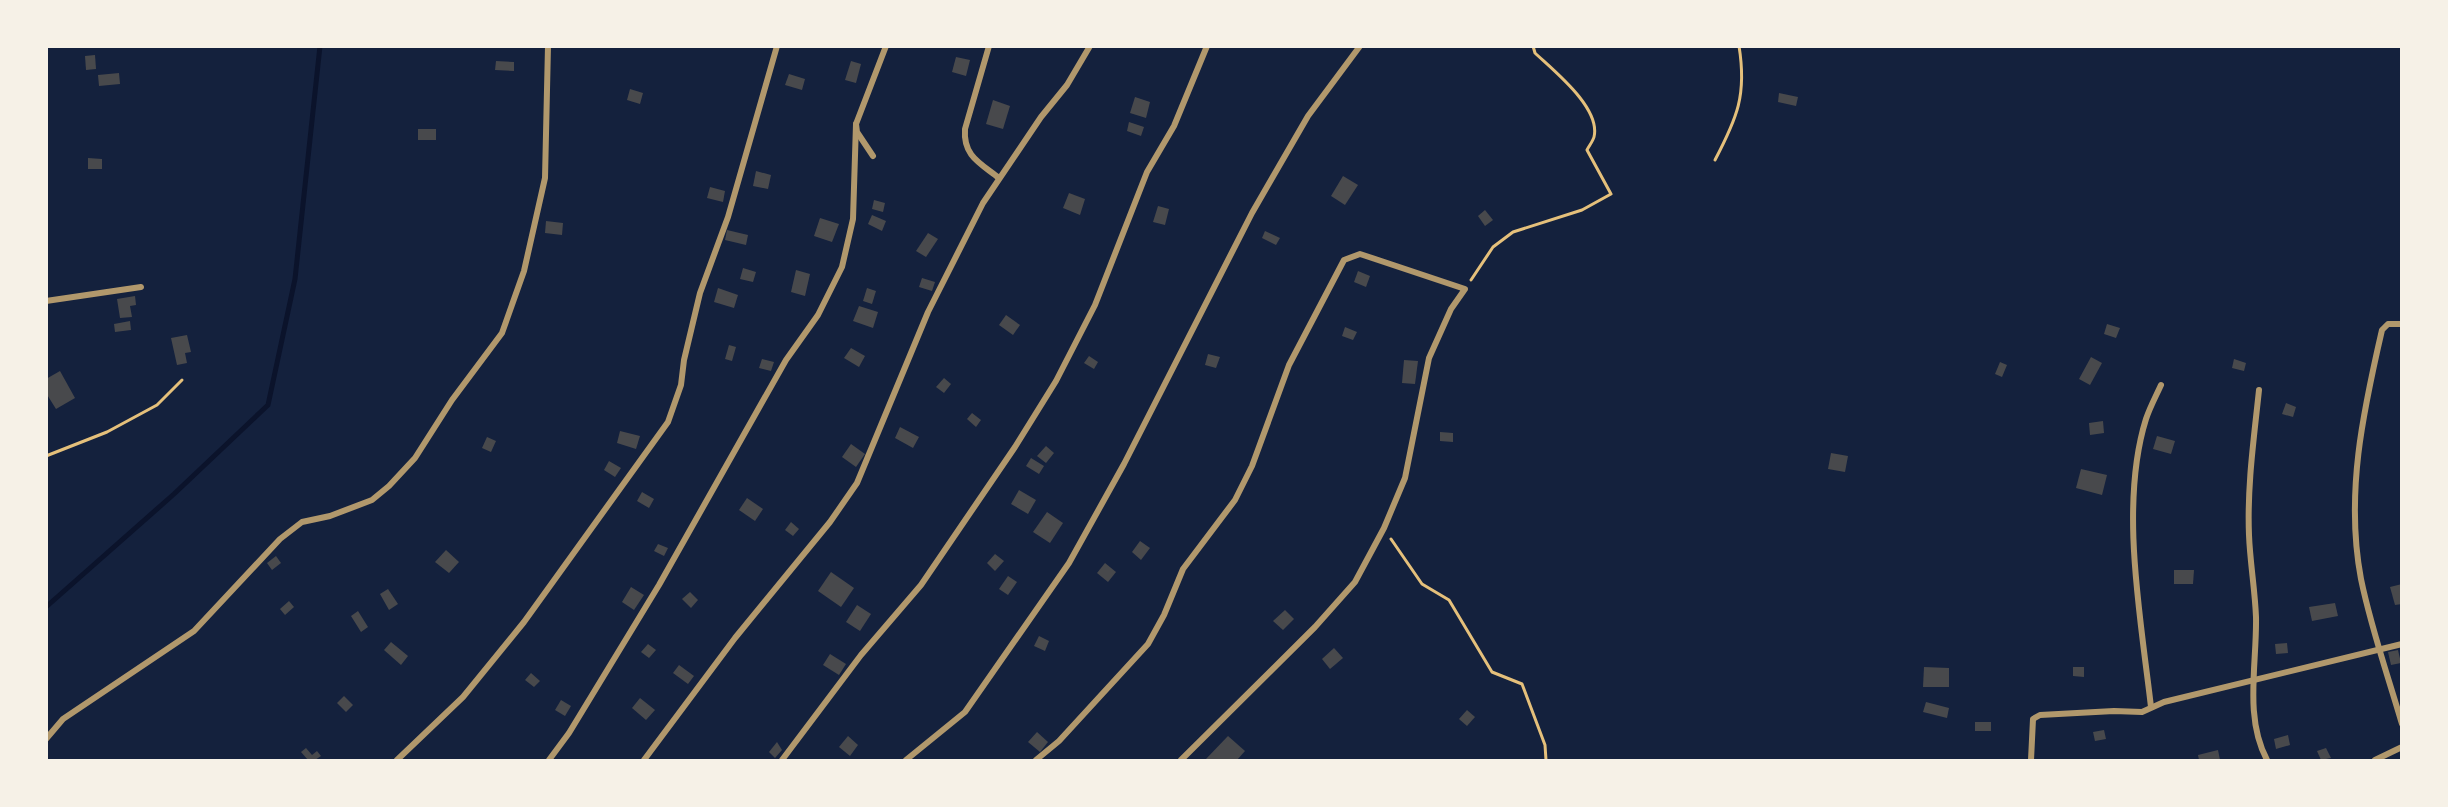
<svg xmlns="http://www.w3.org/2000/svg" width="2448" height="807" viewBox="0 0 2448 807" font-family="Helvetica,sans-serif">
  <rect width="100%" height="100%" fill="#14213d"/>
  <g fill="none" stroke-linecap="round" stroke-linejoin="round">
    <path stroke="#0b132b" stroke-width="5" d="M46 607 174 494 268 405 295 279 320 46"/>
  </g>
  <g fill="#48494c">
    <path d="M95 55 96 69 86 70 85 56Z"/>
    <path d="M956 57 970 60 966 76 952 72Z"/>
    <path d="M496 61 514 62V71L495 70Z"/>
    <path d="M851 61 861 64 856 83 845 80Z"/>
    <path d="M119 73 120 84 99 86 98 75Z"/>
    <path d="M789 74 805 79 802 90 785 85Z"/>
    <path d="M630 89 643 93 640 104 627 100Z"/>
    <path d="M1779 93 1798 97 1796 106 1778 102Z"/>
    <path d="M1135 97 1150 102 1146 118 1130 113Z"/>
    <path d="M993 100 1010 106 1003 129 986 124Z"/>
    <path d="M1129 122 1144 127 1141 136 1127 131Z"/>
    <rect x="418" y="129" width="18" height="11"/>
    <path d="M88 158 102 159V169H88Z"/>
    <path d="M756 171 771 175 768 189 753 186Z"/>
    <path d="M1343 176 1358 185 1345 205 1331 196Z"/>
    <path d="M710 187 725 191 723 202 707 198Z"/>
    <path d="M1069 193 1085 199 1080 215 1063 208Z"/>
    <path d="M874 200 885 203 883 212 872 209Z"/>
    <path d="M1158 206 1169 209 1165 225 1153 222Z"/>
    <path d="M1485 210 1493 220 1485 226 1478 216Z"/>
    <path d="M872 215 886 221 882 231 868 224Z"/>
    <path d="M820 218 839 224 832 242 814 236Z"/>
    <path d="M546 221 563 223 562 235 545 233Z"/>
    <path d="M727 230 748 235 746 245 725 240Z"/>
    <path d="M1265 231 1280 238 1276 245 1262 238Z"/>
    <path d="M928 233 938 239 926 257 916 251Z"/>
    <path d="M743 268 756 272 753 282 740 279Z"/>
    <path d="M796 270 810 274 805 296 791 292Z"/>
    <path d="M1358 271 1370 276 1366 287 1354 282Z"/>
    <path d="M922 278 935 282 932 291 919 287Z"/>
    <path d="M718 288 738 295 734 308 714 302Z"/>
    <path d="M867 288 876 291 872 304 863 301Z"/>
    <path d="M135 296 136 305 130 306 132 317 120 318 117 299Z"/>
    <path d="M859 306 878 312 873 328 853 321Z"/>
    <path d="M1006 315 1020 325 1013 335 999 325Z"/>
    <path d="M130 321 131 330 115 332 114 324Z"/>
    <path d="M2107 324 2120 328 2116 338 2104 334Z"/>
    <path d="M1345 327 1357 332 1353 340 1342 336Z"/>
    <path d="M187 335 191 352 185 353 187 363 177 365 171 338Z"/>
    <path d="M729 345 736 347 732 361 725 359Z"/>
    <path d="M851 348 865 356 859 367 844 358Z"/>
    <path d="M1208 354 1220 357 1216 368 1205 365Z"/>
    <path d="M1089 356 1098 362 1094 369 1084 363Z"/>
    <path d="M2091 357 2102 363 2090 385 2079 379Z"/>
    <path d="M762 359 774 362 771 371 759 368Z"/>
    <path d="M2234 359 2246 363 2244 371 2232 368Z"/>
    <path d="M1404 360 1418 361 1415 384 1402 383Z"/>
    <path d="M2000 362 2007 365 2002 377 1995 374Z"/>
    <path d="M60 371 75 398 56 409 46 393V379Z"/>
    <path d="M944 378 951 384 944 393 936 387Z"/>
    <path d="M2286 403 2296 407 2293 417 2282 414Z"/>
    <path d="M972 413 981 420 976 427 967 419Z"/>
    <path d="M2103 421 2104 433 2090 435 2089 423Z"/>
    <path d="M900 427 919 437 913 448 895 438Z"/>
    <path d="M620 431 640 436 636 449 617 443Z"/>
    <path d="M1440 432 1453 433V442L1440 441Z"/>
    <path d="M2157 436 2175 441 2171 454 2153 449Z"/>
    <path d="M487 437 496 441 491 452 482 448Z"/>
    <path d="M851 444 865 454 856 467 842 457Z"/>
    <path d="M1046 446 1054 453 1046 463 1037 456Z"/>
    <path d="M1831 453 1848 456 1845 472 1828 469Z"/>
    <path d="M1031 458 1044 466 1039 474 1026 466Z"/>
    <path d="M609 461 621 468 615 477 604 470Z"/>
    <path d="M2081 469 2107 475 2102 495 2076 488Z"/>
    <path d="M1019 490 1036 500 1028 514 1011 504Z"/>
    <path d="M642 492 654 499 649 508 637 501Z"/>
    <path d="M747 498 763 509 755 521 739 510Z"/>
    <path d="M1047 512 1063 523 1050 543 1033 532Z"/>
    <path d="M791 522 799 529 793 536 785 530Z"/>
    <path d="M1140 541 1150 548 1141 560 1132 552Z"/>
    <path d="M658 544 668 548 664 556 654 551Z"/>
    <path d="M446 550 459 562 449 573 435 562Z"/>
    <path d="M995 554 1004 561 995 571 987 563Z"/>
    <path d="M276 556 281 563 272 570 267 563Z"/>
    <path d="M1105 563 1116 572 1108 582 1097 573Z"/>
    <path d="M2174 570H2194L2193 584H2174Z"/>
    <path d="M831 572 854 588 841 607 818 591Z"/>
    <path d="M1008 576 1017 582 1008 595 999 589Z"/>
    <path d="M2402 584V604L2395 605 2390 587Z"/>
    <path d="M631 587 644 595 634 610 622 602Z"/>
    <path d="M388 589 398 604 389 610 380 594Z"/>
    <path d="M690 592 698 600 691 608 682 599Z"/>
    <path d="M289 601 294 607 285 615 280 609Z"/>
    <path d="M2335 603 2338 616 2312 621 2309 607Z"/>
    <path d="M857 605 871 614 860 631 846 622Z"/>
    <path d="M1285 610 1294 619 1283 630 1273 621Z"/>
    <path d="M358 611 368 627 361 632 351 616Z"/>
    <path d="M1039 636 1049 641 1045 651 1034 646Z"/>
    <path d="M391 642 408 656 401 665 384 650Z"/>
    <path d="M2287 643 2288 653 2276 654 2275 644Z"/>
    <path d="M648 644 656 650 649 658 641 652Z"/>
    <path d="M1334 648 1343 658 1330 669 1322 659Z"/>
    <path d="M2398 650 2401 663 2391 665 2388 652Z"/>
    <path d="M830 654 846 664 839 675 823 665Z"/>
    <path d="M679 665 694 676 688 684 673 673Z"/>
    <path d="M1924 667 1949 668V687H1923Z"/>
    <path d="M2073 667H2084V677L2073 676Z"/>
    <path d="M531 673 540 681 534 687 525 680Z"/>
    <path d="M344 696 353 705 346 712 337 703Z"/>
    <path d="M640 698 655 710 646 720 632 708Z"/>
    <path d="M561 700 571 706 565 716 555 710Z"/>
    <path d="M1926 702 1949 708 1947 718 1923 712Z"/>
    <path d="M1467 710 1475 717 1467 726 1459 719Z"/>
    <rect x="1975" y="722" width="16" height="9"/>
    <path d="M2104 730 2106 739 2095 741 2093 732Z"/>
    <path d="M1037 732 1048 742 1040 752 1028 742Z"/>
    <path d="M2288 735 2290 745 2276 749 2274 739Z"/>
    <path d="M848 736 858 745 850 756 839 747Z"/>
    <path d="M1228 736 1245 751 1237 760H1205Z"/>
    <path d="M777 742 782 750 775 758 769 752Z"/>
    <path d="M306 748 312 755 317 751 321 756 315 760H308L301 752Z"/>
    <path d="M2326 748 2331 758 2321 760 2317 751Z"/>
    <path d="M2218 750 2220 760H2199L2198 755Z"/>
  </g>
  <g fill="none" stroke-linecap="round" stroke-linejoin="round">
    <g stroke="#e5c07b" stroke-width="3">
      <path d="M1715 160C1737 118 1747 95 1739 46"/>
      <path d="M1471 280 1493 247 1513 232 1582 210 1611 194 1587 150C1589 146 1593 141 1594 137 1601 108 1554 71 1535 53L1533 46"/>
      <path d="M46 456 107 432 157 405 182 380"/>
      <path d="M1391 539 1422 584 1449 600 1492 672 1522 684 1545 745 1546 760"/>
    </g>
    <g stroke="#b1986c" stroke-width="6">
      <path d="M989 46 965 129C963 156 980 163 999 178"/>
      <path d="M873 156 857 132 856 124 886 46"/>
      <path d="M46 301 141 287"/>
      <path d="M2402 324H2388L2382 330C2363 412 2345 495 2361 579 2371 628 2388 676 2402 724"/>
      <path d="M2259 390C2254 438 2247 486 2249 535 2250 562 2255 590 2256 617 2257 664 2244 717 2267 760"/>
      <path d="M2151 707C2141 619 2119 505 2146 419 2150 407 2156 396 2161 385"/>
      <path d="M46 739 63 719 194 631 280 539 302 522 330 516 372 500 389 486 415 458 452 400 502 333 524 271 545 178 548 46"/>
      <path d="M397 760 463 697 524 622 668 422 681 385 684 360 700 293 728 217 777 46"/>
      <path d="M549 760 569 733 659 585 786 360 818 315 842 267 853 219 856 124"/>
      <path d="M644 760 735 638 830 522 857 483 928 312 983 203 1041 117 1067 85 1090 46"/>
      <path d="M782 760 861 655 921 585 1015 447 1056 381 1095 305 1147 172 1174 126 1207 46"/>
      <path d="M906 760 965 712 1069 563 1124 464 1252 213 1308 116 1360 46"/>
      <path d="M1036 760 1059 741 1148 644 1164 615 1183 569 1235 500 1252 466 1289 365 1344 260 1360 254 1465 289 1451 309 1429 358 1405 478 1384 528 1355 582 1315 627 1181 760"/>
      <path d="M2031 760 2033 719 2040 715 2114 711 2142 712 2164 702 2402 644"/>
      <path d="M2375 760 2402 747"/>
    </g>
  </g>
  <rect width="2448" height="807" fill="none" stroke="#f6f1e7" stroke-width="96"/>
</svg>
